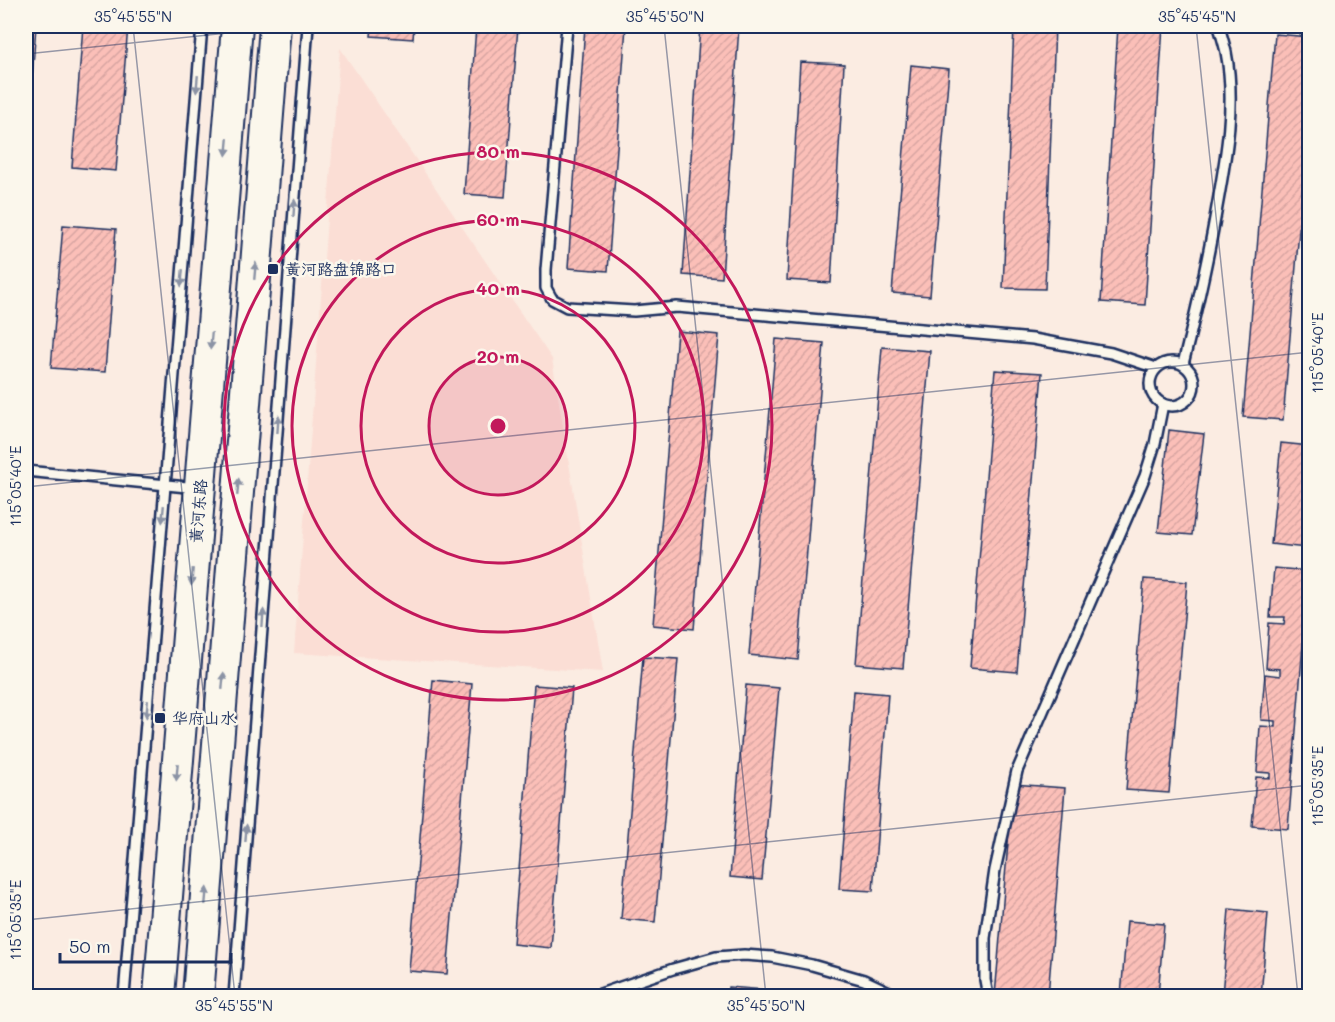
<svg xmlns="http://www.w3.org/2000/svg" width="1335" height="1022" viewBox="0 0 1335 1022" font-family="Mali,'LXGW WenKai TC',sans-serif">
  <defs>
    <pattern id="building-hatch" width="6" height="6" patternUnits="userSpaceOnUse" patternTransform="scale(1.5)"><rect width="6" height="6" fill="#fbbfb8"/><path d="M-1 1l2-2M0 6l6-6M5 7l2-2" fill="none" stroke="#d7a4a1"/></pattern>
  </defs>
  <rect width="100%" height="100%" fill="#fbece2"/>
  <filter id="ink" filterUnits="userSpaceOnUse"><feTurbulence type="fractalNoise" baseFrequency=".0167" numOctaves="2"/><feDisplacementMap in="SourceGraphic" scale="12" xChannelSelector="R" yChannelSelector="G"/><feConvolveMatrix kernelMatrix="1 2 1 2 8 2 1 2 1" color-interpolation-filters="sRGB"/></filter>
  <g filter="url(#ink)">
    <path fill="#fbded5" d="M340 48 552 359 603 672 294 653Z"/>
    <g fill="url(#building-hatch)" stroke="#1b2f5e" stroke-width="1.5">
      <path d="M26 26H36L26 156Z"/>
      <path d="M83 26H128L116 171 72 167Z"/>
      <path d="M372 26H414L413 39 371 36Z"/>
      <path d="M476 26H518L505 197 464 194Z"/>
      <path d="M585 26H626L608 271 568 268Z"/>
      <path d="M700 26H739L722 278 683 275Z"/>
      <path d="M1014 26H1055L1045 289 1003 288Z"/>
      <path d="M1118 26H1163L1145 305 1101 302Z"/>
      <path d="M1275 34 1310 37V100L1283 420 1243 417Z"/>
      <path d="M800 62 844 64 831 283 787 280Z"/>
      <path d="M911 65 949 69 930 296 892 293Z"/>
      <path d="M63 225 116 229 105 372 51 368Z"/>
      <path d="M677 331 719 335 694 629 653 625Z"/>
      <path d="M776 339 824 343 798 660 749 655Z"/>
      <path d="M882 347 930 351 903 668 856 664Z"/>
      <path d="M995 370 1042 373 1017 672 970 668Z"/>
      <path d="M1169 430 1204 434 1192 535 1158 532Z"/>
      <path d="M1281 443 1310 446V512L1306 548 1271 544Z"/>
      <path d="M1274 568 1309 571 1288 829 1252 826 1256 777 1270 778V773L1257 772 1260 726 1275 727V721L1261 720 1265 674 1280 676V669L1266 668 1269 623 1284 624 1285 617H1270Z"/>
      <path d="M1144 579 1187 582 1169 793 1126 790Z"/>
      <path d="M643 657 678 659 655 922 621 919Z"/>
      <path d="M433 680 472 684 447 974 409 971Z"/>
      <path d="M534 685 572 688 551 948 513 944Z"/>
      <path d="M746 685 779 688 762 880 730 877Z"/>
      <path d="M854 691 888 694 873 891 839 889Z"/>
      <path d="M1013 784 1065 788 1048 996H995Z"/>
      <path d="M1229 909 1268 913 1261 996H1222Z"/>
      <path d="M1127 921 1164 924 1158 996H1121Z"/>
      <path d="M728 987 765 990 764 996H727Z"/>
    </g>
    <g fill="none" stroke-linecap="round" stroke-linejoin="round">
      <defs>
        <g id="lane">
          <path d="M567 26 546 270V288L552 299 567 307 634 311 677 307 1033 339 1111 353 1156 368"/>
          <circle cx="1172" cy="384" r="22"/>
          <path d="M1183 364C1196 312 1208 260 1217 207 1226 157 1236 103 1226 52 1224 43 1221 34 1219 26"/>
          <path d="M26 471 197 488"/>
          <path d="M124 996 202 26"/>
          <path d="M234 996 308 26"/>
          <path d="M594 996 673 969 716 957 744 955 772 957 812 965 864 980 898 996"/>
          <path d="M988 996 985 980V938L995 870 1017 771 1145 476 1155 444 1163 404"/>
        </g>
        <g id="primary">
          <path d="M159 996 237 26"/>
          <path d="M198 996 275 26"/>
        </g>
      </defs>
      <use href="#lane" stroke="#1b2f5e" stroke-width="14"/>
      <use href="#primary" stroke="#1b2f5e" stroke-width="34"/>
      <use href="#lane" stroke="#fbf7ec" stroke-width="9"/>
      <use href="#primary" stroke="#fbf7ec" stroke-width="30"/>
    </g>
    <defs><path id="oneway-solid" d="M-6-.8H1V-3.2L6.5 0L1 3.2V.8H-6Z" transform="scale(1.5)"/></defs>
    <g fill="#8b93a5">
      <use href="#oneway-solid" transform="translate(197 84) rotate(95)"/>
      <use href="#oneway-solid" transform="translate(227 147) rotate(95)"/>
      <use href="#oneway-solid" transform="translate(294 208) rotate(-86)"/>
      <use href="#oneway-solid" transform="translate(255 271) rotate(-85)"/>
      <use href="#oneway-solid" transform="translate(182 278) rotate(95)"/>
      <use href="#oneway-solid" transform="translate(211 341) rotate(95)"/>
      <use href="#oneway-solid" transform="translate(278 424) rotate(-86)"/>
      <use href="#oneway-solid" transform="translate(238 487) rotate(-85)"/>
      <use href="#oneway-solid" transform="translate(163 514) rotate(95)"/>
      <use href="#oneway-solid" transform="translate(192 577) rotate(95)"/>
      <use href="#oneway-solid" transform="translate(263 618) rotate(-86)"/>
      <use href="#oneway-solid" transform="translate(223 681) rotate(-85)"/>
      <use href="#oneway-solid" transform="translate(147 709) rotate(95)"/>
      <use href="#oneway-solid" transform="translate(177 772) rotate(95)"/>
      <use href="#oneway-solid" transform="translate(246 833) rotate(-86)"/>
      <use href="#oneway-solid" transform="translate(206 896) rotate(-85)"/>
    </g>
  </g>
  <path fill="none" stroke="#1b2f5e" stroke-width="1.5" stroke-opacity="0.45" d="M133 26 235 996M664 26 766 996M1196 26 1298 996M26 54 293 26M26 487 1310 352M26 920 1310 785"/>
  <circle cx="498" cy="426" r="69" fill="#c2185b" fill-opacity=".12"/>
  <g fill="none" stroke="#c2185b" stroke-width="3">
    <circle cx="498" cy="426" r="69"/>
    <circle cx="498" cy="426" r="137"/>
    <circle cx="498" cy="426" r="206"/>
    <circle cx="498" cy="426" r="274"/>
  </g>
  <g fill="#1b2f5e" stroke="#fbf7ec" stroke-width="2">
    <rect x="267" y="263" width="12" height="12" rx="3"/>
    <rect x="154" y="712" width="12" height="12" rx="3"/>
  </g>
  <g text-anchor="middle" stroke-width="5" stroke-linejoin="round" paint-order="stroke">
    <g font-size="16" fill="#1b2f5e" stroke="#fbf7ec" text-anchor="start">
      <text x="285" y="275">黄河路盘锦路口</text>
      <text x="172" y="724">华府山水</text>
    </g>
    <g font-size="16" fill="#1b2f5e" stroke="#fbf7ec">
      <text transform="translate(198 511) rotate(-85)" y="6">黄河东路</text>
    </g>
  </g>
  <circle cx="498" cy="426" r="9" fill="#c2185b" stroke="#fbf7ec" stroke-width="3"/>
  <g font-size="18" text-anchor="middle" font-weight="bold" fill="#c2185b" stroke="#fbf7ec" stroke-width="5" stroke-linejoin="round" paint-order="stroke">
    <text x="498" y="158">80 m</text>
    <text x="498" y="226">60 m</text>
    <text x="498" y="295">40 m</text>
    <text x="498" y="363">20 m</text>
  </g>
  <rect width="1335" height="1022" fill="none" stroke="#fbf7ec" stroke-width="66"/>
  <path d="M60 953v9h171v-9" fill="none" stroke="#1b2f5e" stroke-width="3"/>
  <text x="69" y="953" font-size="18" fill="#1b2f5e" stroke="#fbf7ec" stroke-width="4.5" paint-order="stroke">50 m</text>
  <rect x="33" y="33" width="1269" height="956" fill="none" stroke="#1b2f5e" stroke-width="2"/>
  <g font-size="15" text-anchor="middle" fill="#1b2f5e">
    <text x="133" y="22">35°45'55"N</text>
    <text x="665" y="22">35°45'50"N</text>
    <text x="1197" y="22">35°45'45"N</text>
    <text transform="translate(1318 353) rotate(-90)" y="5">115°05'40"E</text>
    <text transform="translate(16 486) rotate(-90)" y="5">115°05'40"E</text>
    <text transform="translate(1318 786) rotate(-90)" y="5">115°05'35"E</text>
    <text transform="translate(16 920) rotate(-90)" y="5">115°05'35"E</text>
    <text x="234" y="1011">35°45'55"N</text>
    <text x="766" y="1011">35°45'50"N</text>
  </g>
</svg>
